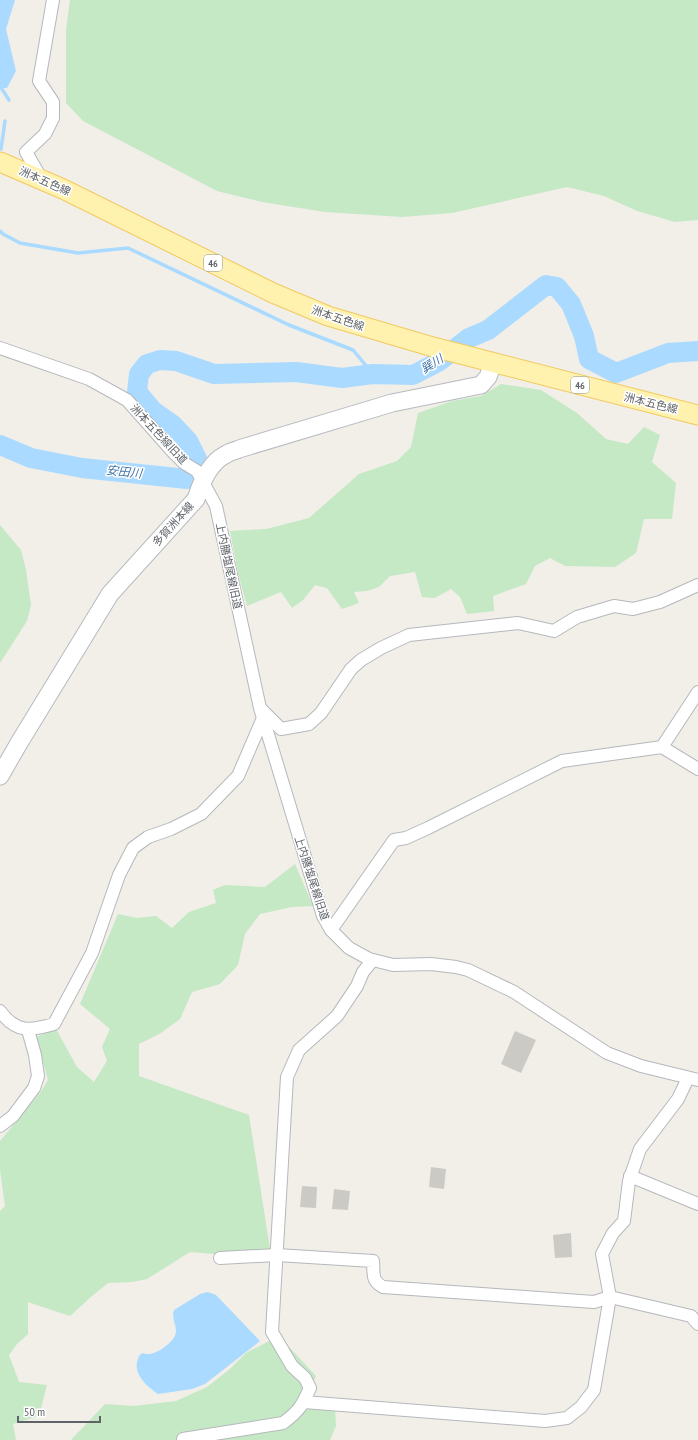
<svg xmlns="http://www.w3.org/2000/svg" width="698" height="1440" viewBox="0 0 698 1440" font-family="'PT Sans Narrow','Noto Sans JP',sans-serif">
  <rect width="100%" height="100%" fill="#f1efe8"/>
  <g fill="#c5e8c5">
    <path d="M70 0H698V220L675 222 637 211 604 196 567 187 452 213 402 217 325 212 262 202 217 191 83 121 66 103V30Z"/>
    <path d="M501 384 541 390 577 413 606 439 628 444 644 427 660 435 652 462 676 483 672 519H644L636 553 615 567 565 566 550 558 535 566 526 584 493 596 494 611 467 614 460 597 451 589 435 598 422 597 415 572 390 576 379 587 367 591 354 592 359 603 342 609 327 588 315 585 303 600 292 608 281 592 247 606 238 573 230 531 266 529 309 518 359 474 397 461 411 447 418 413 452 401 481 396Z"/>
    <path d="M0 525 21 550 26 570 31 605 27 621 0 663Z"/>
    <path d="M295 864 313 906 292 907 260 914 245 934 238 965 220 984 192 992 180 1019 161 1033 139 1044V1076L249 1115 270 1249 214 1254 190 1252 147 1279 132 1282 108 1283 92 1296 70 1316 28 1302V1334L17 1344 9 1355 19 1382 47 1385 39 1416 13 1424 16 1440H0V1211L5 1206 0 1170V1141L40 1093 48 1080 36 1037 56 1029 77 1067 94 1082 107 1061 102 1047 110 1029 80 1004 118 914 137 918 156 916 172 928 189 912 216 903 213 890 225 885 265 887Z"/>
    <path d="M279 1336 316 1376 311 1386 310 1394 335 1408 336 1426 330 1440H71L105 1404 134 1406 176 1401 207 1387 230 1369 246 1353Z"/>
  </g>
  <g fill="#aadaff">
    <path d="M0 0H15L6 29 16 71 7 88H0Z"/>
    <path d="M208 1292 216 1295 260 1341 205 1384 192 1389 158 1394C147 1387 132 1373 138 1359 138 1358 140 1354 141 1354 143 1352 147 1355 150 1354 157 1353 169 1345 173 1339 181 1329 170 1320 174 1310L200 1294Z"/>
  </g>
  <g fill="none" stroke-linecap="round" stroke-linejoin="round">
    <g stroke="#aadaff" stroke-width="3.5">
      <path d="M0 86 9 100"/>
      <path d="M1 149 5 121"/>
      <path d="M0 231 3 234 20 243 78 253 128 248 289 325 353 350 373 374"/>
    </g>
    <path stroke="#aadaff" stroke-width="20" d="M0 445 31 458 82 468 187 479 197 459 188 441 173 425 153 411 137 392 139 374 147 364 160 360 176 361 214 374 296 372 342 378 373 374 413 375 438 362 469 338 488 330 546 285 557 287 571 304 584 336 589 359 616 373 668 353 698 351"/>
  </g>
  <g fill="#cccac5">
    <path d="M515 1031 536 1040 521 1073 501 1064Z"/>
    <path d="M431 1167 446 1169 444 1189 429 1187Z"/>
    <path d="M302 1186 317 1187 316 1208 300 1207Z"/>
    <path d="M334 1189 350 1191 348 1210 332 1209Z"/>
    <path d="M571 1233 572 1257 555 1258 553 1235Z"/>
  </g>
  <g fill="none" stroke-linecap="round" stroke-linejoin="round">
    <defs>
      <g id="minor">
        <path d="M41 178 26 152 45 134 53 118V102L39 81 53 0"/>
        <path d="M0 348 89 379 127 400 173 452 184 463 197 471 216 506 260 708 323 916 331 930 349 948 369 959 393 965 431 964 456 967 468 970 514 992 607 1053 641 1066 698 1080"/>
        <path d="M262 710 281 729 309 724 321 713 351 669 361 660 381 648 409 635 518 623 554 631 577 617 614 606 633 609 660 602 698 585"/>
        <path d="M662 747 698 692"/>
        <path d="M331 930 394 840 406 838 428 828 562 761 662 747 698 769"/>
        <path d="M0 1011C16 1033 30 1031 54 1024L92 953 119 875 133 848 148 837 171 829 201 814 238 776 263 718"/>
        <path d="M0 1126 13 1116 34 1088 38 1076 35 1055 28 1030"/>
        <path d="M630 1176 698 1204"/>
        <path d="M220 1258 277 1255 373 1261C374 1273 371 1281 383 1287L594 1302 610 1297 691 1316 698 1324"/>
        <path d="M304 1402 545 1421 567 1418 581 1407 594 1390 610 1297 602 1254 613 1233 624 1221 629 1181 640 1149 678 1099 688 1078"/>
        <path d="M183 1439 283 1423C299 1411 302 1406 310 1388L305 1378 292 1366 272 1332 287 1077 299 1050 337 1016 357 986 363 972 372 961"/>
      </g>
      <path id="secondary" d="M0 776 19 743 110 594 196 499C201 483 209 463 225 455 229 452 235 451 239 449L392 403 481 385 488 377 493 363"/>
      <path id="primary" d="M0 162 63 189 273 293 328 316 433 347 698 415"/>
    </defs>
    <use href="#minor" stroke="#b5b8bc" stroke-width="14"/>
    <use href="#secondary" stroke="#b6babf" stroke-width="19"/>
    <use href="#primary" stroke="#f2c960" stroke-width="21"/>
    <use href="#minor" stroke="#fff" stroke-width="12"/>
    <use href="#secondary" stroke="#fff" stroke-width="17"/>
    <use href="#primary" stroke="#fff2af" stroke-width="19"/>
  </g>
  <g text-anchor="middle" stroke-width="3" stroke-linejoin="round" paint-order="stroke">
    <g fill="#fff" stroke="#8f9295" stroke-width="1">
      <rect x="204" y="255" width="18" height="16" rx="3"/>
      <rect x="571" y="377" width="18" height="16" rx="3"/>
    </g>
    <g font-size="10" font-weight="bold" fill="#5f6368">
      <text x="213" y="267">46</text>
      <text x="580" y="389">46</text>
    </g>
    <g font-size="11" fill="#5f6368" stroke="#fff">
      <text transform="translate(45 181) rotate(24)" y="4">洲本五色線</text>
      <text transform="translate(338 318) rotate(19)" y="4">洲本五色線</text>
      <text transform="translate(651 403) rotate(14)" y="4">洲本五色線</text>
      <text transform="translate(159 434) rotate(47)" y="4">洲本五色線旧道</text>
      <text transform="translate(173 524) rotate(-48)" y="4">多賀洲本線</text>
      <text transform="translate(229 566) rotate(78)" y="4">上内膳塩尾線旧道</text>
      <text transform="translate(312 878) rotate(72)" y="4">上内膳塩尾線旧道</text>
    </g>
    <g font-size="12" font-style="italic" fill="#4174aa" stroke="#fff">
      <text transform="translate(432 364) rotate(-32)" y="4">巽川</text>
      <text transform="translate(124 472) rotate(6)" y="4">安田川</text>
    </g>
  </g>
  <path d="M18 1416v6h82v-6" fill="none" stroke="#5f6368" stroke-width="2"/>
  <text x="24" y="1416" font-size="12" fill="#5f6368" stroke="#ffffff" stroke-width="3" paint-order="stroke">50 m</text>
</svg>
